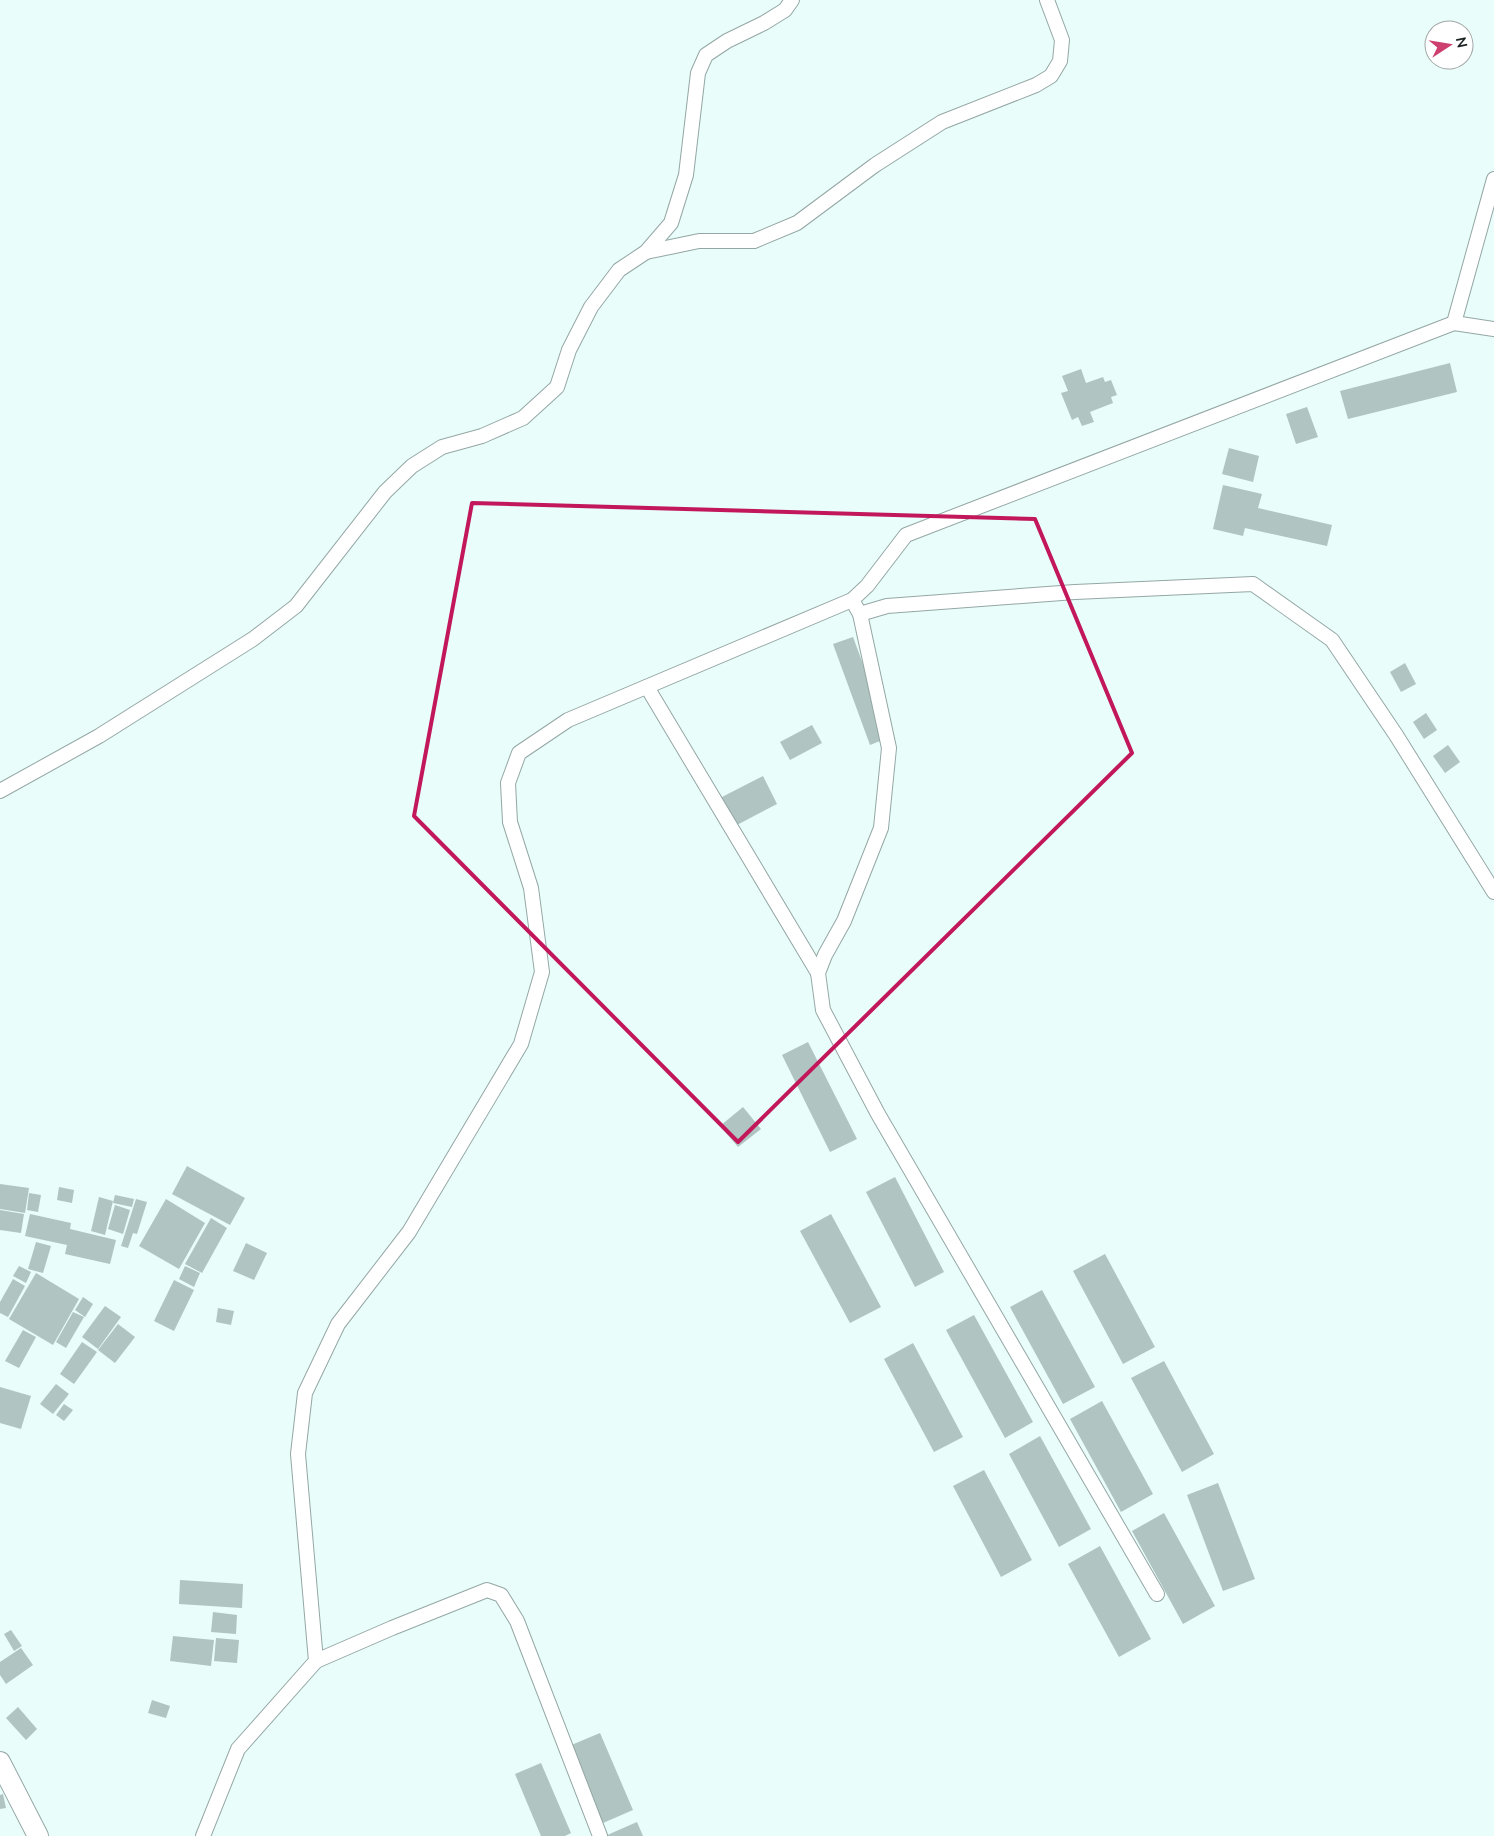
<svg xmlns="http://www.w3.org/2000/svg" width="1494" height="1836" viewBox="0 0 1494 1836" font-family="'Nunito Sans',sans-serif">
  <rect width="100%" height="100%" fill="#e9fdfb"/>
  <g fill="#b0c4c2">
    <path d="M1450 363 1457 392 1348 419 1340 391Z"/>
    <path d="M1081 369 1086 383 1103 377 1105 382 1111 380 1117 395 1111 397 1113 403 1090 412 1094 422 1082 426 1078 417 1072 420 1061 393 1068 391 1062 376Z"/>
    <path d="M1307 407 1318 437 1296 444 1286 414Z"/>
    <path d="M1229 448 1259 456 1253 482 1222 474Z"/>
    <path d="M1223 485 1262 494 1258 508 1332 525 1327 546 1245 528 1243 536 1213 529Z"/>
    <path d="M853 637 890 737 870 745 833 644Z"/>
    <path d="M1405 663 1416 684 1401 692 1390 672Z"/>
    <path d="M1426 713 1437 730 1424 739 1413 722Z"/>
    <path d="M812 725 822 743 790 760 780 742Z"/>
    <path d="M1448 745 1460 762 1445 773 1433 756Z"/>
    <path d="M763 776 777 804 735 826 720 798Z"/>
    <path d="M808 1042 857 1139 830 1152 782 1055Z"/>
    <path d="M743 1107 761 1129 738 1147 720 1126Z"/>
    <path d="M187 1166 245 1198 230 1225 172 1194Z"/>
    <path d="M895 1177 944 1272 915 1287 866 1192Z"/>
    <path d="M0 1184 29 1188 25 1213 0 1209Z"/>
    <path d="M59 1187 74 1190 72 1203 57 1200Z"/>
    <path d="M29 1193 41 1195 38 1212 27 1210Z"/>
    <path d="M115 1195 134 1199 132 1207 113 1203Z"/>
    <path d="M99 1197 113 1201 105 1235 91 1231Z"/>
    <path d="M136 1199 147 1202 137 1234 133 1233 128 1248 121 1246Z"/>
    <path d="M166 1199 205 1223 179 1269 139 1246Z"/>
    <path d="M115 1205 130 1210 123 1234 108 1229Z"/>
    <path d="M0 1210 24 1214 21 1233 0 1230Z"/>
    <path d="M30 1214 71 1223 70 1229 116 1240 110 1264 65 1254 67 1245 25 1236Z"/>
    <path d="M831 1214 881 1307 850 1323 800 1231Z"/>
    <path d="M211 1218 227 1228 202 1273 185 1264Z"/>
    <path d="M36 1242 51 1246 43 1273 28 1269Z"/>
    <path d="M246 1243 267 1253 254 1280 233 1271Z"/>
    <path d="M1105 1254 1155 1347 1123 1364 1073 1271Z"/>
    <path d="M19 1266 31 1272 26 1283 13 1276Z"/>
    <path d="M185 1266 200 1273 194 1287 179 1279Z"/>
    <path d="M36 1273 79 1299 53 1345 9 1319Z"/>
    <path d="M13 1279 25 1286 8 1317 0 1313V1302Z"/>
    <path d="M174 1280 194 1290 174 1331 154 1321Z"/>
    <path d="M1042 1290 1095 1387 1063 1404 1010 1307Z"/>
    <path d="M83 1297 93 1304 85 1317 75 1310Z"/>
    <path d="M105 1306 121 1317 98 1349 82 1337Z"/>
    <path d="M218 1308 234 1311 231 1325 216 1322Z"/>
    <path d="M73 1312 84 1317 66 1348 56 1342Z"/>
    <path d="M974 1315 1033 1422 1005 1438 946 1330Z"/>
    <path d="M118 1324 135 1337 115 1363 98 1350Z"/>
    <path d="M23 1330 36 1337 19 1368 5 1361Z"/>
    <path d="M82 1342 97 1352 74 1384 60 1374Z"/>
    <path d="M913 1343 963 1437 934 1452 884 1359Z"/>
    <path d="M1164 1361 1214 1454 1182 1472 1131 1378Z"/>
    <path d="M56 1384 69 1394 53 1414 40 1404Z"/>
    <path d="M0 1387 31 1396 21 1429 0 1423Z"/>
    <path d="M1102 1401 1153 1494 1121 1512 1070 1419Z"/>
    <path d="M64 1404 73 1410 64 1421 56 1415Z"/>
    <path d="M1040 1436 1091 1529 1059 1547 1009 1454Z"/>
    <path d="M984 1470 1032 1560 1001 1577 953 1486Z"/>
    <path d="M1218 1483 1255 1579 1223 1591 1187 1495Z"/>
    <path d="M1164 1513 1215 1606 1183 1624 1132 1531Z"/>
    <path d="M1100 1546 1151 1639 1119 1657 1068 1564Z"/>
    <path d="M180 1580 243 1584 242 1608 179 1604Z"/>
    <path d="M213 1612 237 1615 236 1634 211 1632Z"/>
    <path d="M11 1630 22 1646 14 1651 4 1634Z"/>
    <path d="M173 1636 214 1640 211 1666 170 1661Z"/>
    <path d="M216 1638 239 1640 237 1663 214 1661Z"/>
    <path d="M21 1648 33 1665 6 1684 0 1675V1662Z"/>
    <path d="M152 1700 170 1706 166 1718 148 1713Z"/>
    <path d="M18 1707 37 1729 26 1740 6 1718Z"/>
    <path d="M600 1733 633 1810 603 1823 569 1746Z"/>
    <path d="M541 1763 571 1833 565 1836H541L515 1774Z"/>
    <path d="M3 1794 6 1808 0 1809V1795Z"/>
    <path d="M637 1822 643 1836H605Z"/>
  </g>
  <g fill="none" stroke-linecap="round" stroke-linejoin="round">
    <defs>
      <g id="street">
        <path d="M646 252 699 241H754L797 223 875 165 942 122 1036 85 1051 76 1060 61 1062 40 1047 0"/>
        <path d="M1454 323 1494 329"/>
        <path d="M852 600 860 614 889 748 881 828 844 921 825 955 818 973 823 1010 878 1114 1157 1594"/>
        <path d="M860 614 887 606 1075 592 1253 584 1332 640 1396 735 1494 892"/>
        <path d="M647 687 818 973"/>
        <path d="M0 791 99 736 253 639 296 606 385 492 412 466 442 447 482 436 523 418 557 387 569 350 591 307 619 270 646 252 671 223 686 175 698 73 706 55 727 41 764 23 785 10 792 0"/>
        <path d="M316 1661 392 1628 487 1590 501 1595 517 1621 600 1836"/>
        <path d="M203 1836 238 1749 316 1661 298 1454 305 1393 338 1324 409 1232 521 1044 542 972 531 888 510 822 508 783 519 753 568 720 852 600 867 586 906 535 1454 323 1494 179"/>
      </g>
      <path id="secondary" d="M0 1762 38 1836"/>
    </defs>
    <use href="#street" stroke="#94a7a5" stroke-width="16"/>
    <use href="#secondary" stroke="#94a7a5" stroke-width="22"/>
    <use href="#street" stroke="#fff" stroke-width="14"/>
    <use href="#secondary" stroke="#fff" stroke-width="20"/>
  </g>
  <path fill="none" stroke="#c2185b" stroke-width="4" stroke-linejoin="round" d="M472 503 1035 519 1132 753 738 1142 414 816Z"/>
  <g transform="translate(1449 45) rotate(78)"><circle r="24" fill="#ffffff" stroke="#a4a7a7"/>
  <path d="M0-4L9 19L0 12L-9 19Z" fill="#cc3f6e"/>
  <text y="-8" font-size="14" font-weight="bold" text-anchor="middle" fill="#1b2322">N</text>
  </g>
</svg>
